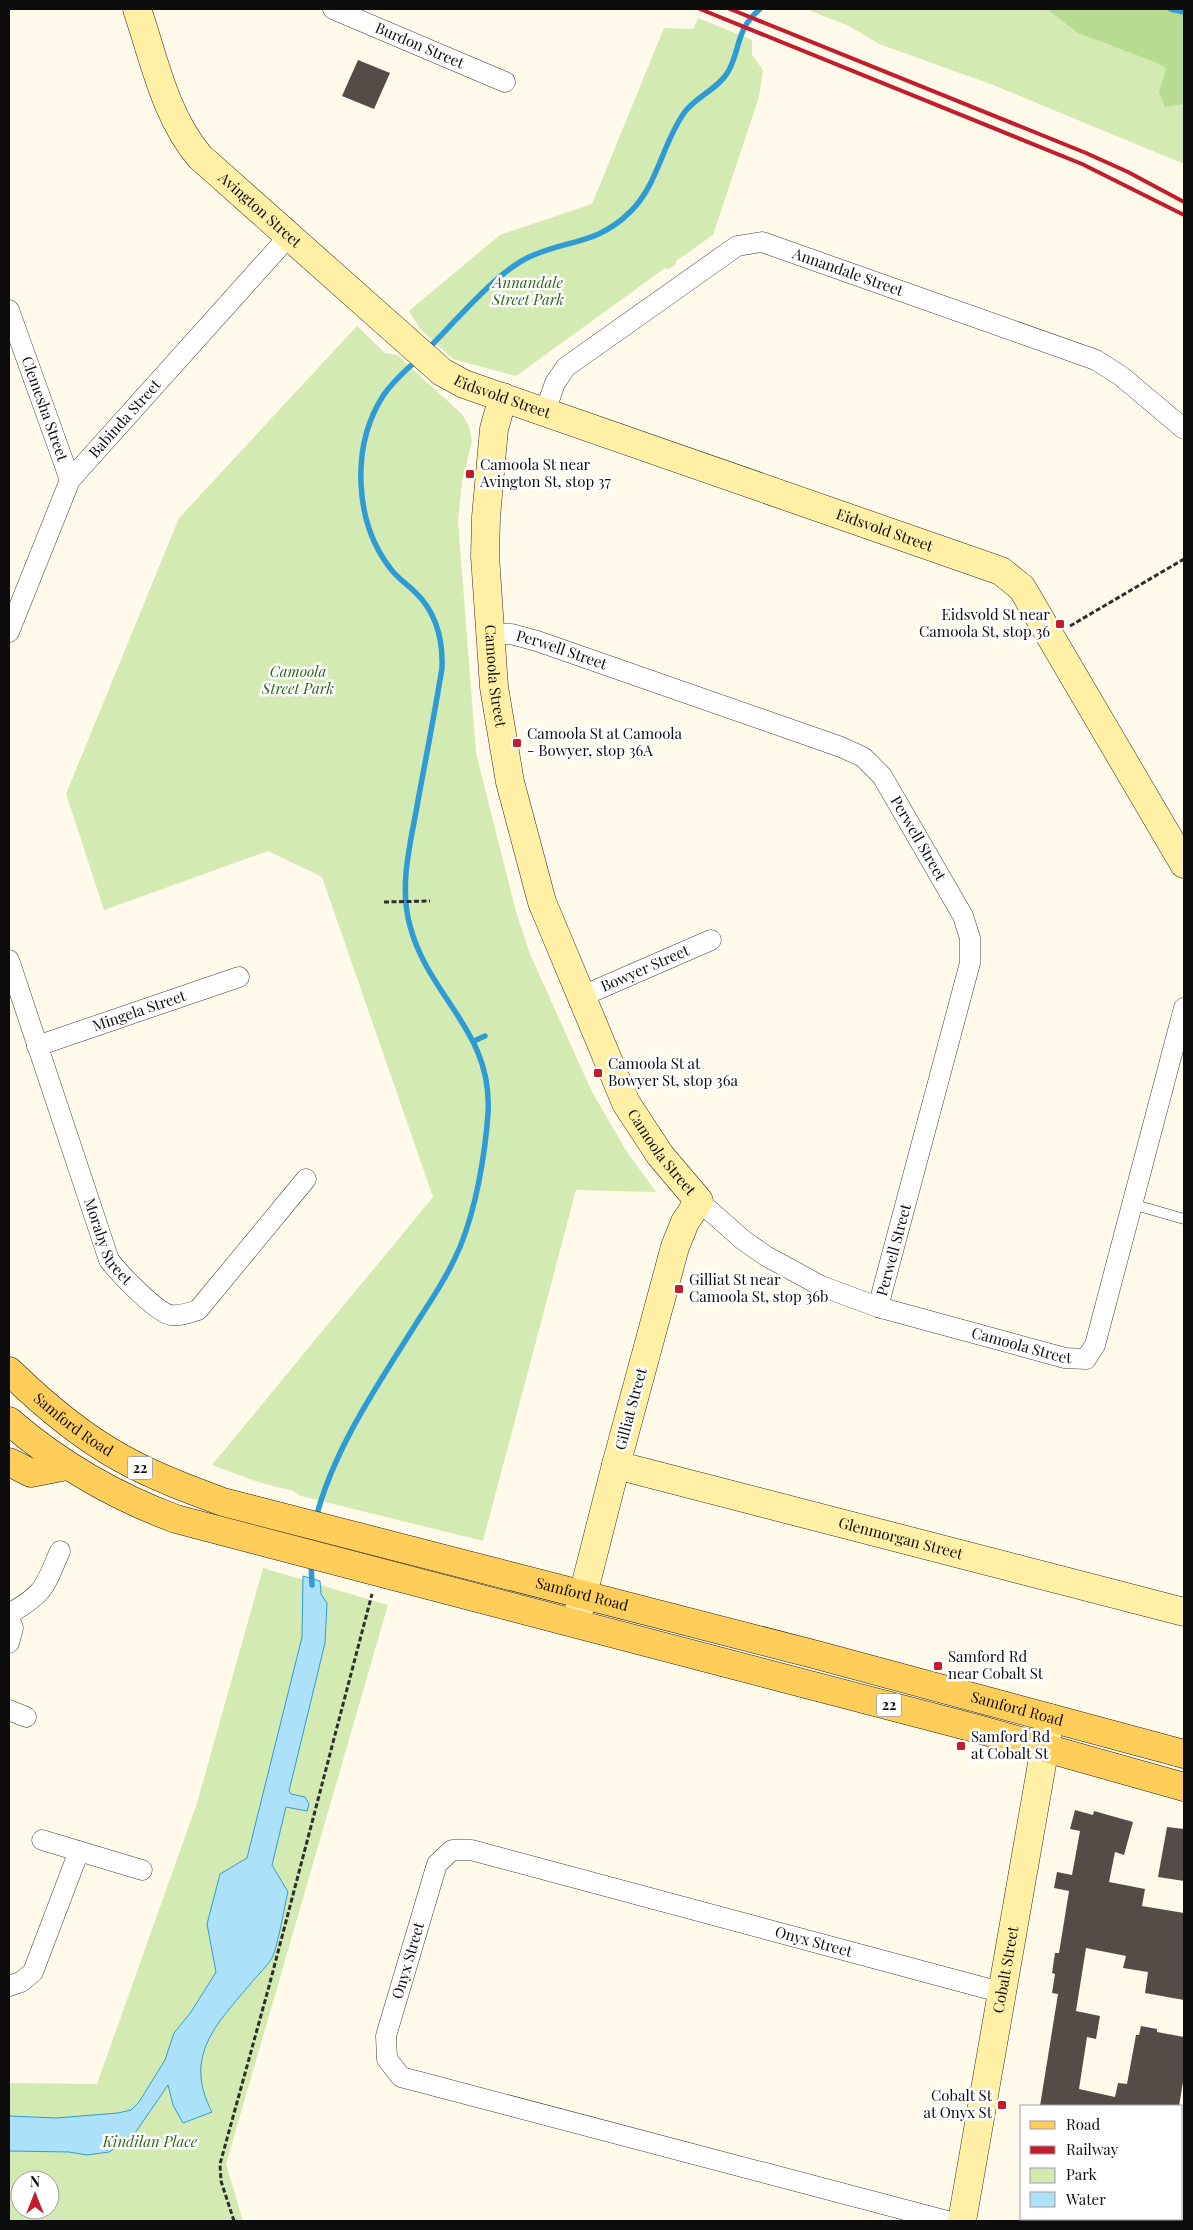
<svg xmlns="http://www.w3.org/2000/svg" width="1193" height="2230" viewBox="0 0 1193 2230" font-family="'Playfair Display',serif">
  <rect width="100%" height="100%" fill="#fffaea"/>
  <g fill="#d3ebb2" fill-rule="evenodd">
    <path d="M806 9H1184V164L993 85 879 44 849 26Z"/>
    <path d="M698 18 752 40V55L763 70 759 97 713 235 676 261V264L669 269 665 268 516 376 453 359 420 329 409 311 500 235 592 204 664 28 693 29Z"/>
    <path d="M357 326 385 353 397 355 430 385 462 414 469 426 472 441 462 482 458 521 476 753 515 908 530 954 592 1092 627 1152 656 1192 576 1190 483 1541 301 1496 293 1491 258 1482 212 1465 433 1197 322 877 268 851 104 910 66 794 179 518Z"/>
    <path d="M263 1568 388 1605 226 2164 243 2221H9V2083L97 2084 197 1803ZM20 2180H50V2210H20Z"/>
  </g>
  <path fill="#b7dc91" d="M1047 9H1184V104L1165 107 1159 92 1166 69 1160 64 1078 33Z"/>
  <path fill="#ace1f9" stroke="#2f9bd4" d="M303 1576 320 1581 321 1594 327 1603 325 1643 289 1791 291 1794 305 1797 309 1804 307 1811 286 1807 272 1865 288 1892C284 1908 278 1946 272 1958 267 1967 258 1974 252 1982 218 2023 182 2055 212 2112L183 2123 173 2105 168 2085 131 2139 109 2152 87 2155 69 2152 9 2151V2116L56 2118 118 2113 131 2110 139 2102 165 2060 174 2033 191 2012 216 1972 207 1924 220 1874 247 1858 302 1637Z"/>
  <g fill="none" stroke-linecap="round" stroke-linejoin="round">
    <g stroke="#2f9bd4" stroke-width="5.5">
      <path d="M1171 9 1184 12"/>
      <path d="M427 350C454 323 495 274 527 258 565 239 596 246 630 212 658 185 662 144 684 113 696 96 717 90 728 72 741 49 735 30 760 9"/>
      <path d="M474 1041 485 1036"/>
      <path d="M316 1518C334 1447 381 1380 419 1319 434 1296 449 1273 460 1247 476 1208 485 1156 488 1113 493 1031 429 998 410 926 398 883 412 838 419 795 427 753 435 711 442 668 443 640 436 612 415 592 407 584 397 578 390 568 354 521 351 446 383 396 392 382 405 371 417 360"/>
      <path d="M311 1561 312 1585"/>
    </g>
  </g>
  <g fill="#554c47">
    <path d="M358 60 390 73 374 109 342 96Z"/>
    <path d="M1075 1810 1093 1815 1094 1811 1133 1822 1124 1855 1115 1852 1109 1882 1145 1889 1142 1906 1184 1913V2000L1145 1993 1148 1972 1123 1968 1126 1956 1086 1948 1076 2011 1100 2016 1096 2039 1087 2037 1079 2089 1115 2097 1118 2083 1127 2084 1136 2035H1139L1141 2026 1157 2029V2032L1184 2037V2076L1179 2106H1040L1058 1994 1052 1993 1055 1974 1052 1973 1055 1953H1059L1069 1891 1054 1888 1057 1872 1072 1875 1080 1831 1070 1829Z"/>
    <path d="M1167 1827 1184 1829V1881L1158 1877Z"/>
  </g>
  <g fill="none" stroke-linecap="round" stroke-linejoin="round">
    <defs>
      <path id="lane" d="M1132 1204 1184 1219"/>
      <g id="street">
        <path id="s1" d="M333 9 505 82"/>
        <path id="s2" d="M9 310 70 480"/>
        <path id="s3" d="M545 412 555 383 566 367 737 246 762 242 1096 360 1121 376 1184 429"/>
        <path id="s4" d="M9 632 70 480 289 236"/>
        <path id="s5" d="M489 634H511L537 641 841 747 863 757 882 776 963 916 970 938V963L878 1307"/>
        <path id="s6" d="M9 960 109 1260C119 1273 157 1313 171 1315 181 1316 189 1313 198 1310L306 1179"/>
        <path id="s7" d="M580 997 711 940"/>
        <path id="s8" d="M37 1046 239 977"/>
        <path id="s9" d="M699 1201 743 1240 766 1256 821 1286 878 1307 1065 1358 1086 1359 1095 1345 1184 1008"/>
        <path d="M9 1614C45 1593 44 1588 60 1551"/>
        <path d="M9 1618 13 1628 9 1643"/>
        <path d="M9 1710 26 1717"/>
        <path d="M42 1840 142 1870"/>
        <path d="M9 1986 21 1982 33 1972 79 1851"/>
        <path id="s10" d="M947 2221 401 2077 387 2059 386 2036 437 1864 452 1850H471L1000 1992"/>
      </g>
      <g id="secondary">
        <path id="s11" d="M137 9C154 59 165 116 200 157L442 372 464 384 1001 571 1022 588 1184 864"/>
        <path id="s12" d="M503 397 494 429 486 517 485 556 494 687 510 782 542 902 626 1103 660 1155 699 1201 685 1222 675 1247 616 1465 576 1622"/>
        <path id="s13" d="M616 1465 1184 1612"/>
        <path id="s14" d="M962 2221 1050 1718"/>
      </g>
      <g id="primary">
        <path id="s15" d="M9 1371C43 1404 79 1435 121 1458 153 1476 188 1489 223 1502L817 1655 1184 1754"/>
        <path d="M9 1421C59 1464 114 1496 176 1519L978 1729 1184 1787"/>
        <path d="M9 1462 31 1473 67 1466"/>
      </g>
    </defs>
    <use href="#lane" stroke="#3f3f3f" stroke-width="11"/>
    <use href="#street" stroke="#3f3f3f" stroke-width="21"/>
    <use href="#secondary" stroke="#2e2e2e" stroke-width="29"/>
    <use href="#primary" stroke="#1d1d1d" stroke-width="29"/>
    <g stroke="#2e2e2e" stroke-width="3" stroke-dasharray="5 2.5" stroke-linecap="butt">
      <path d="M1070 626 1184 559"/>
      <path d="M384 902 430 901"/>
      <path d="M234 2221 221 2181 220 2164 268 1990 372 1594"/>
    </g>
    <use href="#lane" stroke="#fff" stroke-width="10"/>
    <use href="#street" stroke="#fff" stroke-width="20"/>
    <use href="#secondary" stroke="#fff0a5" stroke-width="28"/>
    <use href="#primary" stroke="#ffce5a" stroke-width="28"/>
    <g stroke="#c21d2e" stroke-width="4">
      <path d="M700 9 1082 164 1184 215"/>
      <path d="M730 9 1086 153 1128 172 1184 202"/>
    </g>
  </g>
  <g fill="#c21d2e" stroke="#fff" stroke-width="2">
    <rect x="465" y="469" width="10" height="10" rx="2.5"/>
    <rect x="1055" y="619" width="10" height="10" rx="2.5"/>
    <rect x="512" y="738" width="10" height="10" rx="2.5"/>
    <rect x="593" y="1068" width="10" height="10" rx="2.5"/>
    <rect x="674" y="1284" width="10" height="10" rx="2.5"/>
    <rect x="933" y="1661" width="10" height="10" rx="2.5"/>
    <rect x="956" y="1741" width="10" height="10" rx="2.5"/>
    <rect x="997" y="2100" width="10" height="10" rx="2.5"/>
  </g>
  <g text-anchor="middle" stroke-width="5" stroke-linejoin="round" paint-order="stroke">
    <g fill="#fff" stroke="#555" stroke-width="1">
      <rect x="127.5" y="1456.5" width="25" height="23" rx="4"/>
      <rect x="876.5" y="1693.5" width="25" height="23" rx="4"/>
    </g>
    <g font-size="14" font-weight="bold" fill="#0c0c0c">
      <text x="140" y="1473">22</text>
      <text x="889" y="1710">22</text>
    </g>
    <g font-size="15" fill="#0c0c0c" stroke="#fff">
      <text dy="5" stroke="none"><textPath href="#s1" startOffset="94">Burdon Street</textPath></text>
      <text dy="5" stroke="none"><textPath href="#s11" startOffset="242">Avington Street</textPath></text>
      <text dy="5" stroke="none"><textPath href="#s3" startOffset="376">Annandale Street</textPath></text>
      <text dy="5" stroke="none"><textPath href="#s11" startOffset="551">Eidsvold Street</textPath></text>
      <text dy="5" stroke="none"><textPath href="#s2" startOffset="105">Clemesha Street</textPath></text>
      <text dy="5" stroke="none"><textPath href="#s4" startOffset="246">Babinda Street</textPath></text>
      <text dy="5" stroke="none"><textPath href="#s11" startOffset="956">Eidsvold Street</textPath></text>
      <text dy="5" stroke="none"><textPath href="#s5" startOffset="75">Perwell Street</textPath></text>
      <text dy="5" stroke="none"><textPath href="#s12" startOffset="281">Camoola Street</textPath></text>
      <text dy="5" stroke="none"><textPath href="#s5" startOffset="494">Perwell Street</textPath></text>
      <text dy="5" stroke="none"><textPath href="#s7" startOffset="71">Bowyer Street</textPath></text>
      <text dy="5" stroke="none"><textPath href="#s8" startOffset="108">Mingela Street</textPath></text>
      <text dy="5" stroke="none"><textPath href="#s12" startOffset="791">Camoola Street</textPath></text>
      <text dy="5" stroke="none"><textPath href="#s6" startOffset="299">Moraby Street</textPath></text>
      <text transform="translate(894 1250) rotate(-75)" y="5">Perwell Street</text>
      <text dy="5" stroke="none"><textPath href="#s9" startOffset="359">Camoola Street</textPath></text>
      <text transform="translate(631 1409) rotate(-75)" y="5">Gilliat Street</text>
      <text dy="5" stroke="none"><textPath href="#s15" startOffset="84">Samford Road</textPath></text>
      <text dy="5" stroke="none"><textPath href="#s13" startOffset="294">Glenmorgan Street</textPath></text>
      <text dy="5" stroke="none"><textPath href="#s15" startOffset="624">Samford Road</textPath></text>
      <text dy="5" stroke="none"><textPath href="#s15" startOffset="1074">Samford Road</textPath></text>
      <text dy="5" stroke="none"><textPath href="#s10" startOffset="1184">Onyx Street</textPath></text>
      <text dy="5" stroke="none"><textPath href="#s10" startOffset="689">Onyx Street</textPath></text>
      <text dy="5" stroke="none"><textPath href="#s14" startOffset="255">Cobalt Street</textPath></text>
    </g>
    <g font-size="15" font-style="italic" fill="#2d6619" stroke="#fff">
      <text x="528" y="288">Annandale<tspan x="528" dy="17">Street Park</tspan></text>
      <text x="298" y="677">Camoola<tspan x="298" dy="17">Street Park</tspan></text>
      <text x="150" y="2147">Kindilan Place</text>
    </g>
    <g font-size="15" fill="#0c0c0c" stroke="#fff" text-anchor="start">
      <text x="480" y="470">Camoola St near<tspan x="480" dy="17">Avington St, stop 37</tspan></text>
      <text x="1050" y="620" text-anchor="end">Eidsvold St near<tspan x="1050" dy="17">Camoola St, stop 36</tspan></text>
      <text x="527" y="739">Camoola St at Camoola<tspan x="527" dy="17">- Bowyer, stop 36A</tspan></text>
      <text x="608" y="1069">Camoola St at<tspan x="608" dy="17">Bowyer St, stop 36a</tspan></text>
      <text x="689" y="1285">Gilliat St near<tspan x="689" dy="17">Camoola St, stop 36b</tspan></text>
      <text x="948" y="1662">Samford Rd<tspan x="948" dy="17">near Cobalt St</tspan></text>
      <text x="971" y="1742">Samford Rd<tspan x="971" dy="17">at Cobalt St</tspan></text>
      <text x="992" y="2101" text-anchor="end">Cobalt St<tspan x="992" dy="17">at Onyx St</tspan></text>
    </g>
  </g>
  <rect width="1193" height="2230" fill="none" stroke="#0c0c0c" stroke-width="20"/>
  <rect x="1020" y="2105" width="162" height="115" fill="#ffffff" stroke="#9e9e9e"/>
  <rect x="1030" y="2121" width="25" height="8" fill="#ffce5a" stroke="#9e9e9e"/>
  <text x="1066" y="2130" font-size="15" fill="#0c0c0c">Road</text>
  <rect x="1030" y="2146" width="25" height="8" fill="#c21d2e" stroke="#9e9e9e"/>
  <text x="1066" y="2155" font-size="15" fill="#0c0c0c">Railway</text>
  <rect x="1030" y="2168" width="25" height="15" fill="#d3ebb2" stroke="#9e9e9e"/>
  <text x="1066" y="2180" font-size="15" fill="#0c0c0c">Park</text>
  <rect x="1030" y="2192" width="25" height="15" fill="#ace1f9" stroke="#9e9e9e"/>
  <text x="1066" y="2205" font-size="15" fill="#0c0c0c">Water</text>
  <g transform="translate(35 2195)"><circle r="24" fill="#ffffff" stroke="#9e9e9e"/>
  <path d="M0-4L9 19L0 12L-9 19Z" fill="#c21d2e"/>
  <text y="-8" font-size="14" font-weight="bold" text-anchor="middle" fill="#0c0c0c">N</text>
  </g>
</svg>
